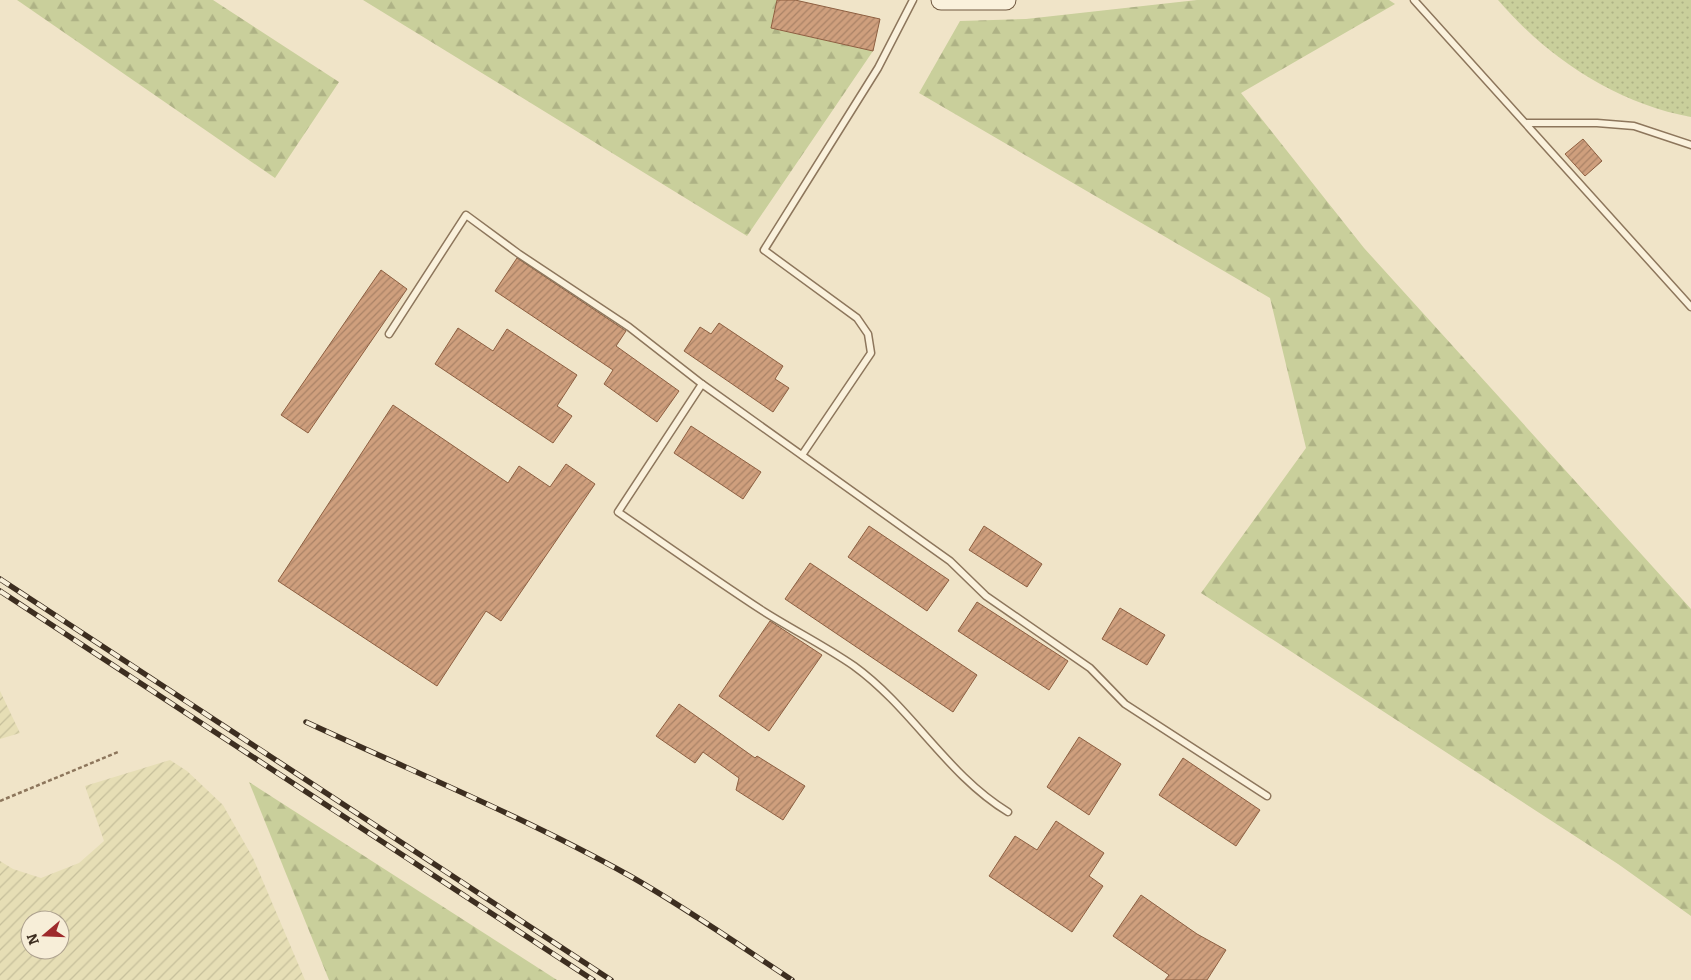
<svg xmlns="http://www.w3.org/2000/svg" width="1691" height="980" viewBox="0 0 1691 980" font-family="Bitter,serif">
  <defs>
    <pattern id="farmland-furrows" width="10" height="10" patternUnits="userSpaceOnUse" patternTransform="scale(1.25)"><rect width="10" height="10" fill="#e6deb5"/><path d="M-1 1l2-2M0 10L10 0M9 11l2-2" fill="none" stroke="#c6bf9b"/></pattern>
    <pattern id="grass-dots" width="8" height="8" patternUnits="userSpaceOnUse" patternTransform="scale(1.25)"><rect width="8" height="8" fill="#c9cf9b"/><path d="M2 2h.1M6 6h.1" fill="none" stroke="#aeb285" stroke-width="1.8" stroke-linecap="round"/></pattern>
    <pattern id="forest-firs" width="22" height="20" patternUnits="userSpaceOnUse" patternTransform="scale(1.25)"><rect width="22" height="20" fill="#c9cf9b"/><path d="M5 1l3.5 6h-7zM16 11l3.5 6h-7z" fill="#aeb285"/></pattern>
    <pattern id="building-hatch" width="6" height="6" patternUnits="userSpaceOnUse" patternTransform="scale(1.25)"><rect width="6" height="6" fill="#cf9f7d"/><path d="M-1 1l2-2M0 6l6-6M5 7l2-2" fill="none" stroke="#a98266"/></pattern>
  </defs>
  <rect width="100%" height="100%" fill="#f0e4c8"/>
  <g fill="url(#farmland-furrows)" fill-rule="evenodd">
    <path d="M0 691 20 733 0 739Z"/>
    <path d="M170 760 187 771 223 805 253 858 305 980H0V861L13 869 41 878 79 863 104 841 85 786ZM30 920H60V950H30Z"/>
  </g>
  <path fill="url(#grass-dots)" d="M1498 0H1691V117C1615 103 1548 58 1498 0Z"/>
  <g fill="url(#forest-firs)">
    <path d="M17 0H213L339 82 275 178Z"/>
    <path d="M363 0H777L771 28 873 51 747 236Z"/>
    <path d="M1197 0H1389L1395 4 1241 93 1364 248 1691 609V916L1618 864 1201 593 1306 448 1270 298 919 93 960 21 1026 19Z"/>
    <path d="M249 782 557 980H329Z"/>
  </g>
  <g fill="url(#building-hatch)" stroke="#8d5f41">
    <path d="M777 0H795L880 19 873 51 771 28Z"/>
    <path d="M1583 139 1602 161 1585 176 1565 154Z"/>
    <path d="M517 258 626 331 616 346 679 391 657 422 604 384 613 370 495 291Z"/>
    <path d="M381 270 407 289 308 433 281 415Z"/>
    <path d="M719 323 783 366 775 379 789 388 773 412 684 351 700 327 711 334Z"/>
    <path d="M458 328 493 351 507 329 577 375 557 406 572 416 553 443 435 364Z"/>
    <path d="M393 405 508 483 519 466 550 487 566 464 595 484 501 621 486 611 437 686 278 581Z"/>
    <path d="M691 426 761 472 743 499 674 453Z"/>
    <path d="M869 526 949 580 927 611 848 557Z"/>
    <path d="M984 526 1042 564 1027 587 969 550Z"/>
    <path d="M810 563 977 675 953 712 785 599Z"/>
    <path d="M977 602 1068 661 1049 690 958 631Z"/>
    <path d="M1120 608 1165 635 1147 665 1102 639Z"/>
    <path d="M770 621 822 655 769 731 719 696Z"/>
    <path d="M679 704 755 758 757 756 805 786 783 820 736 790 739 778 703 752 695 763 656 736Z"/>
    <path d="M1079 737 1121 764 1089 815 1047 787Z"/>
    <path d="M1183 758 1260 810 1236 846 1159 795Z"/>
    <path d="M1056 821 1104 853 1089 876 1103 886 1072 932 989 876 1015 836 1037 850Z"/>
    <path d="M1141 895 1197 934 1226 950 1207 980H1165L1169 975 1113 936Z"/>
  </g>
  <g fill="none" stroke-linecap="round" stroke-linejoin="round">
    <defs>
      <g id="service">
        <path d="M1414 0 1691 307"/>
        <path d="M1527 123H1597L1634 126 1691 145"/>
        <path d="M389 334 466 215 519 254 629 327 702 384 950 561 986 596 1090 668 1125 704 1267 796"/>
        <path d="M702 384 618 512C666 545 714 579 763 611 793 630 825 646 854 666 912 708 947 775 1008 812"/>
        <path d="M802 455 871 353 868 334 857 318 764 250 878 68 913 0"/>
      </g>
      <path id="secondary" d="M941 0H1006"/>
    </defs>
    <use href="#service" stroke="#8d765c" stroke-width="9"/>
    <use href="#secondary" stroke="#6f573f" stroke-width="21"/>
    <path stroke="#8d765c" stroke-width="2.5" stroke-dasharray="4 2.5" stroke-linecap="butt" d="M0 801 118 752"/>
    <use href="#service" stroke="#faf1dc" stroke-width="6"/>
    <use href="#secondary" stroke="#faf1dc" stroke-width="19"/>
    <defs>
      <g id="rail">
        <path d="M0 579 611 980"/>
        <path d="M0 591 593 980"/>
        <path d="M306 722C414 772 526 818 630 876 686 908 739 945 792 980"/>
      </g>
    </defs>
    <use href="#rail" stroke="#3d2e20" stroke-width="5.5"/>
    <use href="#rail" stroke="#f7eed8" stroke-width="4" stroke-dasharray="11" stroke-linecap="butt"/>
  </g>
  <g transform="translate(45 935) rotate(251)"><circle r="24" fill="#f7eed8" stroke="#ada18e"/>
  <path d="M0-4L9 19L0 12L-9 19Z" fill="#9e2a2b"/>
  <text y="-8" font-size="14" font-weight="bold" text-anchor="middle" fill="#3d2e20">N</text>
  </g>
</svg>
